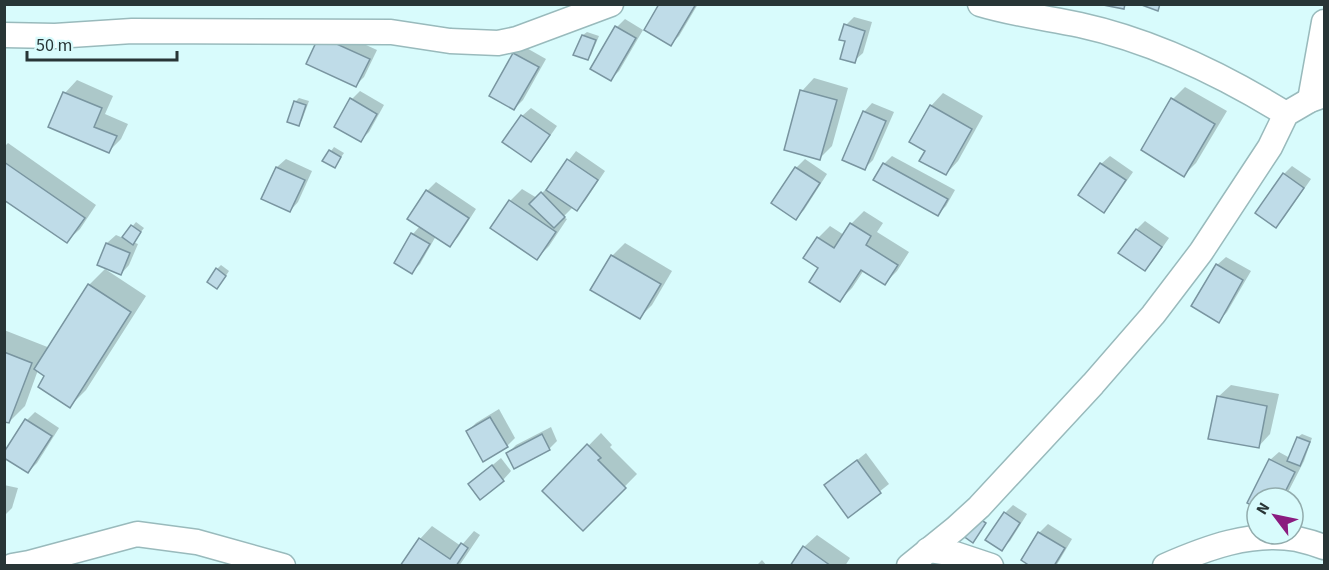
<svg xmlns="http://www.w3.org/2000/svg" width="1329" height="570" viewBox="0 0 1329 570" font-family="'Source Sans 3',sans-serif">
  <rect width="100%" height="100%" fill="#d8fbfc"/>
  <g fill="#0003">
    <path d="M661 4H698L679 36 671 44Z"/>
    <path d="M854 17 872 22 863 53 854 61 847 40 846 25Z"/>
    <path d="M625 19 643 30 619 71 611 79 617 27Z"/>
    <path d="M329 28 377 50 364 77 356 85 308 63Z"/>
    <path d="M587 32 599 36 591 55 587 59 583 35Z"/>
    <path d="M523 46 546 59 523 100 514 109 515 54Z"/>
    <path d="M814 78 848 88 832 146 820 158 802 91Z"/>
    <path d="M77 80 113 96 105 114 128 124 121 139 109 151 65 93Z"/>
    <path d="M1185 87 1227 111 1196 163 1184 175 1173 99Z"/>
    <path d="M360 91 384 105 369 132 361 140 352 99Z"/>
    <path d="M943 93 983 116 958 161 946 174 927 151 931 106Z"/>
    <path d="M299 98 309 101 302 120 299 124 295 102Z"/>
    <path d="M872 103 894 112 873 160 865 168 864 112Z"/>
    <path d="M531 108 557 126 539 152 531 161 522 116Z"/>
    <path d="M8 143 96 205 80 229 67 241 4 198V147Z"/>
    <path d="M334 147 344 153 334 167 324 161Z"/>
    <path d="M576 151 605 171 585 201 577 209 573 207 563 217 567 219 549 246 537 258 510 201 522 189 537 198 550 185Z"/>
    <path d="M892 156 955 190 946 206 938 214 884 164Z"/>
    <path d="M1110 156 1133 172 1112 202 1104 211 1101 164Z"/>
    <path d="M286 159 312 171 298 202 290 211 263 198 277 167Z"/>
    <path d="M805 159 827 174 804 210 796 218 773 203 796 168Z"/>
    <path d="M1292 166 1311 179 1284 218 1275 226 1284 174Z"/>
    <path d="M436 182 476 209 458 237 450 245 436 236 420 264 412 272 396 263 413 234 420 226 409 219 427 191Z"/>
    <path d="M864 211 883 223 877 232 909 252 897 271 885 283 864 270 852 288 840 300 820 268 818 238 830 226 844 235 851 224Z"/>
    <path d="M1145 221 1169 238 1153 261 1145 270 1121 253 1137 229Z"/>
    <path d="M136 222 144 228 133 242 138 244 129 265 121 274 99 265 107 243 116 235 123 238Z"/>
    <path d="M625 243 672 271 652 305 640 317 592 290 612 256Z"/>
    <path d="M1226 257 1251 271 1227 312 1219 321 1217 265Z"/>
    <path d="M221 265 229 271 221 283 217 269Z"/>
    <path d="M105 269 146 296 86 390 70 406 46 376 38 370 25 406 9 422 4 420V330L50 348 89 285Z"/>
    <path d="M1231 385 1279 394 1270 434 1258 447 1218 397Z"/>
    <path d="M499 409 515 438 507 446 468 431 476 423Z"/>
    <path d="M35 412 59 428 37 463 28 472 27 420Z"/>
    <path d="M551 427 557 441 549 449 508 453 516 445Z"/>
    <path d="M601 433 612 445 610 447 637 474 583 529 544 491Z"/>
    <path d="M1302 434 1312 438 1304 461 1285 498H1257V506L1249 502 1270 460 1279 452 1290 458 1298 437Z"/>
    <path d="M866 453 889 484 849 516 826 485Z"/>
    <path d="M501 458 511 471 503 480 470 484Z"/>
    <path d="M4 485 18 488 12 508 4 516Z"/>
    <path d="M1013 505 1027 514 1010 541 1001 549 1005 513Z"/>
    <path d="M1048 524 1072 539 1056 566H1033L1023 560 1039 533Z"/>
    <path d="M432 526 461 546 474 531 480 535 459 566H402L420 539Z"/>
    <path d="M817 535 850 558 845 566H792L804 547Z"/>
    <path d="M762 560 767 566H756Z"/>
  </g>
  <g fill="#bfdce8" stroke="#7995a0" stroke-width="1.5">
    <path d="M659 4H696L671 46 644 30Z"/>
    <path d="M1098 4H1125L1124 9Z"/>
    <path d="M1139 4H1160L1158 11Z"/>
    <path d="M844 24 865 31 855 63 840 59 845 41 839 40Z"/>
    <path d="M615 26 636 38 611 81 590 69Z"/>
    <path d="M582 35 596 40 588 60 573 55Z"/>
    <path d="M319 36 370 59 356 87 306 64Z"/>
    <path d="M513 53 539 67 514 110 489 96Z"/>
    <path d="M800 90 837 100 820 160 784 150Z"/>
    <path d="M63 92 102 108 94 127 117 136 109 153 48 127Z"/>
    <path d="M350 98 377 114 361 142 334 127Z"/>
    <path d="M1171 98 1215 124 1184 177 1141 150Z"/>
    <path d="M294 101 306 105 299 126 287 122Z"/>
    <path d="M930 105 972 129 946 175 919 161 925 151 909 142Z"/>
    <path d="M863 111 886 121 865 170 842 160Z"/>
    <path d="M521 115 550 135 531 162 502 142Z"/>
    <path d="M329 150 341 157 335 168 322 161Z"/>
    <path d="M567 159 598 180 577 211 546 190Z"/>
    <path d="M4 162 85 218 67 243 4 200Z"/>
    <path d="M883 163 948 199 938 216 873 180Z"/>
    <path d="M1100 163 1126 180 1104 213 1078 195Z"/>
    <path d="M276 167 305 180 290 212 261 199Z"/>
    <path d="M795 167 820 183 796 220 771 203Z"/>
    <path d="M1283 173 1304 188 1276 228 1255 213Z"/>
    <path d="M426 190 469 218 450 247 407 219Z"/>
    <path d="M541 192 565 217 554 228 529 204Z"/>
    <path d="M509 200 556 232 537 260 490 228Z"/>
    <path d="M850 223 871 236 866 245 898 265 885 285 861 270 840 302 809 282 818 268 803 258 817 237 834 248Z"/>
    <path d="M131 225 141 232 133 245 122 237Z"/>
    <path d="M1136 229 1162 247 1145 271 1118 253Z"/>
    <path d="M411 233 430 244 412 274 394 263Z"/>
    <path d="M106 243 130 253 121 275 97 265Z"/>
    <path d="M611 255 661 284 640 319 590 290Z"/>
    <path d="M1216 264 1243 280 1219 323 1191 306Z"/>
    <path d="M216 268 226 276 217 289 207 282Z"/>
    <path d="M88 284 131 312 70 408 38 387 44 376 34 369Z"/>
    <path d="M4 352 32 363 9 423 4 422Z"/>
    <path d="M1217 396 1267 406 1259 448 1208 439Z"/>
    <path d="M490 417 508 447 483 462 466 431Z"/>
    <path d="M25 419 52 436 28 473 4 458V452Z"/>
    <path d="M542 434 550 450 514 469 506 453Z"/>
    <path d="M1297 437 1310 442 1300 466 1287 461Z"/>
    <path d="M587 444 601 458 598 460 626 488 583 531 542 491Z"/>
    <path d="M1269 459 1295 472 1282 498H1257V508L1247 503Z"/>
    <path d="M857 460 881 493 848 518 824 485Z"/>
    <path d="M492 465 504 481 480 500 468 484Z"/>
    <path d="M1004 512 1020 523 1002 551 985 540Z"/>
    <path d="M972 514 986 523 973 543 959 533Z"/>
    <path d="M1038 532 1065 548 1054 566H1030L1021 560Z"/>
    <path d="M419 538 450 559 461 543 468 548 456 566H400Z"/>
    <path d="M803 546 831 566H790Z"/>
  </g>
  <g fill="none" stroke-linecap="round" stroke-linejoin="round">
    <defs>
      <g id="street">
        <path d="M980 4C1013 14 1046 18 1080 25 1153 41 1223 75 1286 114"/>
        <path d="M4 35 55 36 132 31 391 32 450 41 498 43 517 39 611 4"/>
        <path d="M1310 100 1324 22"/>
        <path d="M928 550 955 554 991 566"/>
        <path d="M12 566 29 563 137 534 197 542 283 566"/>
        <path d="M909 566 956 528 979 507 1093 384 1153 315 1201 252 1270 147 1286 114 1310 100 1324 95"/>
        <path d="M1165 566C1206 548 1251 531 1297 539 1306 541 1316 544 1324 547"/>
      </g>
    </defs>
    <use href="#street" stroke="#99babc" stroke-width="27"/>
    <use href="#street" stroke="#fff" stroke-width="24"/>
  </g>
  <rect width="1329" height="570" fill="none" stroke="#283536" stroke-width="12"/>
  <g transform="translate(1275 516) rotate(302)"><circle r="28" fill="#d8fbfc" stroke="#92acad" stroke-width="1.5"/>
  <path d="M0-4.5L10 22L0 15L-10 22Z" fill="#8a1b7f"/>
  <text y="-9" font-size="16" font-weight="bold" text-anchor="middle" fill="#283536">N</text>
  </g>
  <path d="M27 51v9h150v-9" fill="none" stroke="#283536" stroke-width="3"/>
  <text x="36" y="51" font-size="18" fill="#283536" stroke="#d8fbfc" stroke-width="4.5" paint-order="stroke">50 m</text>
</svg>
